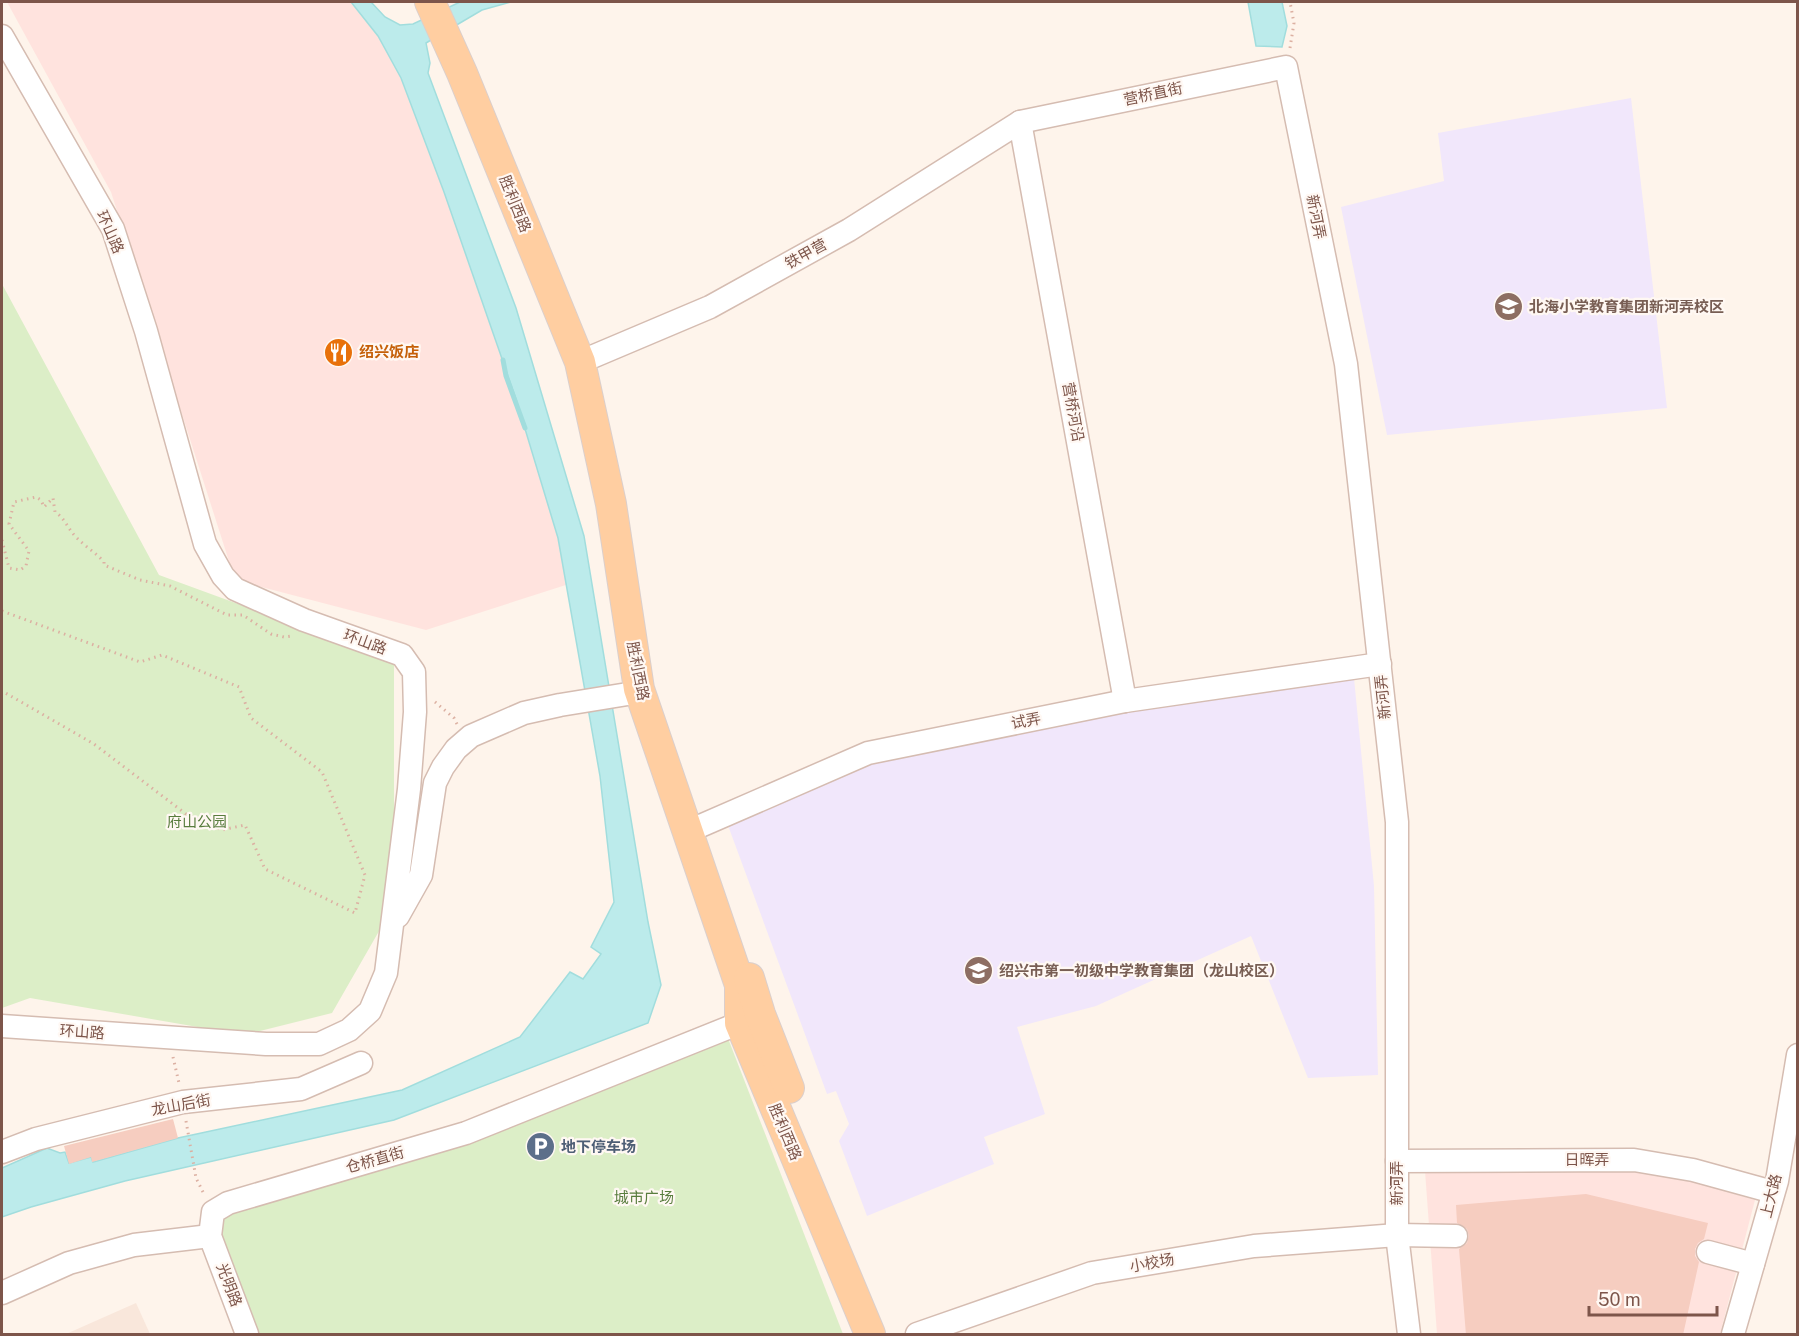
<svg xmlns="http://www.w3.org/2000/svg" width="1799" height="1336" viewBox="0 0 1799 1336" font-family="'Public Sans','Noto Sans SC',sans-serif">
  <rect width="100%" height="100%" fill="#fef4eb"/>
  <path fill="#f9e7db" d="M136 1303 150 1334H66Z"/>
  <g fill="#ffe3de">
    <path d="M7 2H356L433 120 572 583 426 630 235 580 111 192Z"/>
    <path d="M1610 1169 1681 1178 1755 1200 1720 1334H1437L1425 1171Z"/>
  </g>
  <g fill="#f1e7fb">
    <path d="M1631 98 1667 408 1387 435 1341 207 1444 181 1438 133Z"/>
    <path d="M1354 678 1374 886 1378 1075 1308 1078 1251 936 1096 1006 1017 1027 1045 1114 984 1137 994 1164 867 1216 839 1141 849 1124 836 1091 827 1094 726 820 868 753 1125 711Z"/>
  </g>
  <g fill="#dceec7">
    <path d="M2 284 159 575 394 661V905L332 1013 244 1035 30 998 2 1008Z"/>
    <path d="M722 1023 843 1334H258L213 1217Z"/>
  </g>
  <g fill="#bcebeb" stroke="#a1dddd" stroke-width="1.5">
    <path d="M351 2H371L385 17 400 25 413 24 460 2H511L482 10 426 43 430 63 428 73 516 308 584 536 648 922 661 985 648 1023 394 1120 125 1181 31 1207 2 1217V1168L47 1148 60 1153 65 1152 69 1163 91 1157 93 1162 178 1138 402 1090 520 1037 570 972 583 979 601 954 591 947 614 902 600 776 558 538 516 399 444 192 401 78 378 36Z"/>
    <path d="M1248 2H1282L1287 26 1282 47 1256 46Z"/>
  </g>
  <g fill="none" stroke-linecap="round" stroke-linejoin="round">
    <path stroke="#a1dddd" stroke-width="5" d="M503 360 506 376 525 428"/>
  </g>
  <g fill="#f6cdc0">
    <path d="M173 1119 178 1138 92 1162 91 1157 69 1164 64 1146Z"/>
    <path d="M1586 1194 1708 1223 1704 1239 1698 1243 1695 1249V1256L1699 1262 1683 1335H1466L1459 1249 1467 1243 1469 1236 1467 1229 1457 1223 1456 1205Z"/>
  </g>
  <g fill="none" stroke-linecap="round" stroke-linejoin="round">
    <defs>
      <g id="minor">
        <path d="M2 36 113 229 146 331 205 544 223 576 235 589 304 620 402 655 414 672 415 712 409 789 386 973 370 1011 349 1030 319 1044H266L2 1026"/>
        <path d="M1020 122 1125 701"/>
        <path d="M580 362 710 307 849 230 1020 122 1286 67 1346 364 1397 822V1235L1409 1334"/>
        <path d="M687 833 698 827 868 753 1125 701 1380 664"/>
        <path d="M398 916 421 875 435 783 443 767 456 749 471 736 524 713 560 705 640 692"/>
        <path d="M2 1152 36 1139 183 1102 301 1089 361 1063"/>
        <path d="M1397 1161 1634 1160 1693 1170 1773 1192"/>
        <path d="M1708 1252 1753 1264"/>
        <path d="M2 1293 69 1263 134 1245 210 1236"/>
        <path d="M247 1334 210 1236 213 1212 228 1203 466 1133 755 1017"/>
        <path d="M917 1334 1092 1273 1254 1246 1397 1235 1456 1236"/>
        <path d="M1733 1334 1777 1181 1798 1055"/>
      </g>
      <g id="major">
        <path d="M430 2 462 73 580 362 611 504 639 689 740 985V1023L870 1334"/>
        <path d="M749 978 760 1014 789 1088"/>
      </g>
    </defs>
    <use href="#minor" stroke="#d5bcb1" stroke-width="25"/>
    <use href="#major" stroke="#dbcfcc" stroke-width="32"/>
    <g stroke="#dcb0a2" stroke-width="3" stroke-dasharray="1.5 4.5" stroke-linecap="butt">
      <path d="M1290 48 1294 23 1290 2"/>
      <path d="M2 540 9 568 20 570 26 566 29 551 9 524 14 502 36 497 41 500 44 507 53 498 55 512C66 519 68 530 78 539 86 547 96 553 104 562V565L140 580 170 586 227 615H243L271 634 284 637 291 636"/>
      <path d="M2 611 140 662 162 655 239 687 251 718 322 772 365 875 355 913 265 869 245 825 222 830 186 814 94 744 2 691"/>
      <path d="M435 702 454 718 457 724"/>
      <path d="M173 1057 179 1083"/>
      <path d="M186 1121 196 1178 205 1196"/>
    </g>
    <use href="#minor" stroke="#fff" stroke-width="22"/>
    <use href="#major" stroke="#ffcea1" stroke-width="30"/>
  </g>
  <defs>
    <symbol id="school-disc" viewBox="-11 -11 22 22"><circle r="9.5" fill="#8d6e63" stroke="#fff8f3"/><path d="M0-5L7-2L0 1L-7-2ZM-4 1L0 2.5L4 1V4Q0 6-4 4Z" fill="#fff"/></symbol>
    <symbol id="restaurant-disc" viewBox="-11 -11 22 22"><circle r="9.5" fill="#e8710a" stroke="#fff8f3"/><path d="M-5-6h1v4h1v-4h1v4h1v-4h1v5L-1.5 .5V6h-2V.5L-5-1ZM5-6V6H3V1.5H1.5Q1.5-4 5-6Z" fill="#fff"/></symbol>
    <symbol id="parking-disc" viewBox="-11 -11 22 22"><circle r="9.5" fill="#5c6f8a" stroke="#fff8f3"/><path d="M-3.5-5.5H1a3.5 3.5 0 0 1 0 7H-1V5.5H-3.5ZM-1-3.4V-.6H.8a1.4 1.4 0 0 0 0-2.8Z" fill="#fff"/></symbol>
  </defs>
  <g fill-rule="evenodd">
    <use href="#school-disc" x="1492" y="290" width="33" height="33"/>
    <use href="#restaurant-disc" x="322" y="336" width="33" height="33"/>
    <use href="#school-disc" x="962" y="954" width="33" height="33"/>
    <use href="#parking-disc" x="524" y="1130" width="33" height="33"/>
  </g>
  <g text-anchor="middle" stroke-width="4.5" stroke-linejoin="round" paint-order="stroke">
    <g font-size="15" fill="#7d554a" stroke="#fff8f3">
      <text transform="translate(1153 94) rotate(-12)" y="5">营桥直街</text>
      <text transform="translate(515 204) rotate(68)" y="5">胜利西路</text>
      <text transform="translate(1316 217) rotate(79)" y="5">新河弄</text>
      <text transform="translate(110 232) rotate(66)" y="5">环山路</text>
      <text transform="translate(806 254) rotate(-29)" y="5">铁甲营</text>
      <text transform="translate(1073 412) rotate(80)" y="5">营桥河沿</text>
      <text transform="translate(365 642) rotate(20)" y="5">环山路</text>
      <text transform="translate(638 671) rotate(79)" y="5">胜利西路</text>
      <text transform="translate(1383 697) rotate(-96)" y="5">新河弄</text>
      <text transform="translate(1026 721) rotate(-11)" y="5">试弄</text>
      <text transform="translate(82 1032) rotate(4)" y="5">环山路</text>
      <text transform="translate(181 1105) rotate(-10)" y="5">龙山后街</text>
      <text transform="translate(785 1132) rotate(67)" y="5">胜利西路</text>
      <text transform="translate(375 1160) rotate(-16)" y="5">仓桥直街</text>
      <text x="1587" y="1165">日晖弄</text>
      <text transform="translate(1397 1183) rotate(-90)" y="5">新河弄</text>
      <text transform="translate(1771 1196) rotate(-76)" y="5">上大路</text>
      <text transform="translate(1152 1263) rotate(-10)" y="5">小校场</text>
      <text transform="translate(229 1285) rotate(69)" y="5">光明路</text>
    </g>
    <g font-size="15" font-weight="bold" fill="#785e54" stroke="#fff8f3" text-anchor="start">
      <text x="1529" y="312">北海小学教育集团新河弄校区</text>
      <text x="999" y="976">绍兴市第一初级中学教育集团（龙山校区）</text>
    </g>
    <g font-size="15" font-weight="bold" fill="#c56008" stroke="#fff8f3" text-anchor="start">
      <text x="359" y="357">绍兴饭店</text>
    </g>
    <g font-size="15" fill="#597d3e" stroke="#fff8f3">
      <text x="197" y="827">府山公园</text>
      <text x="644" y="1203">城市广场</text>
    </g>
    <g font-size="15" font-weight="bold" fill="#4e5e75" stroke="#fff8f3" text-anchor="start">
      <text x="561" y="1152">地下停车场</text>
    </g>
  </g>
  <rect width="1799" height="1336" fill="none" stroke="#7d554a" stroke-width="6"/>
  <path d="M1589 1306v9h128v-9" fill="none" stroke="#7d554a" stroke-width="3"/>
  <text x="1598" y="1306" font-size="18" fill="#7d554a" stroke="#fff8f3" stroke-width="4.5" paint-order="stroke">50 m</text>
</svg>
